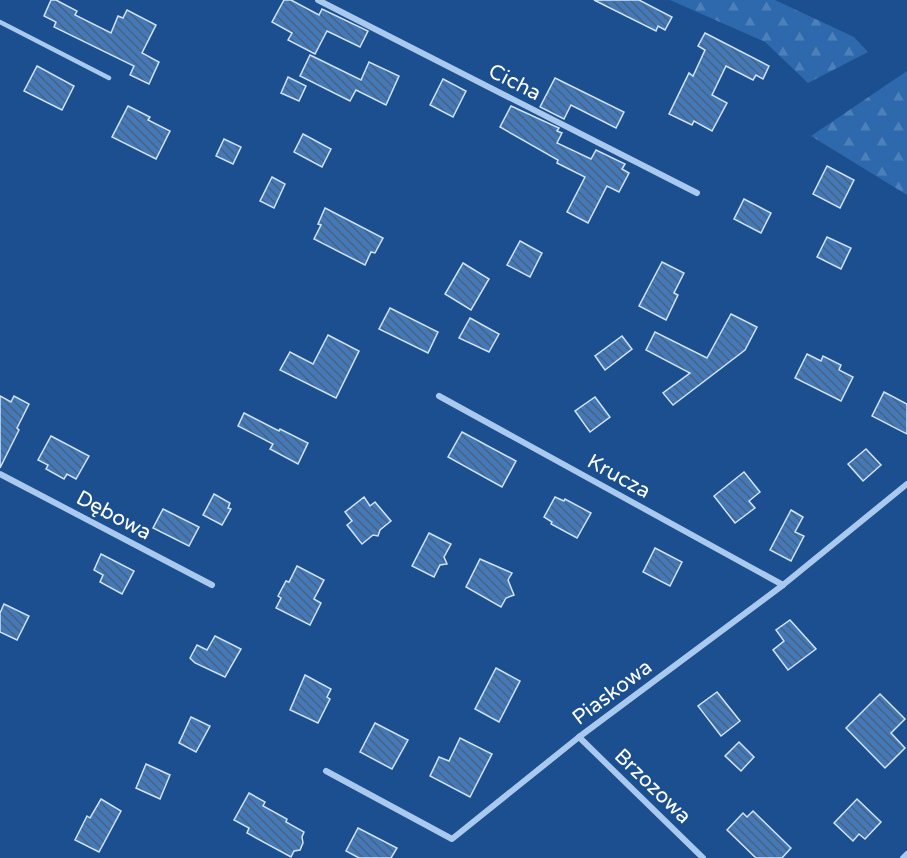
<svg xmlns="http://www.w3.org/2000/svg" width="907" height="858" viewBox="0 0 907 858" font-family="'Varela Round',sans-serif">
  <defs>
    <pattern id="forest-firs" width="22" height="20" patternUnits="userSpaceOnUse" patternTransform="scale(1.5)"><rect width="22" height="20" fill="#2e69ad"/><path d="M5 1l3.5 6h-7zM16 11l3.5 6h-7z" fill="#4d80b9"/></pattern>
    <pattern id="building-back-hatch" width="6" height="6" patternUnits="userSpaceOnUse" patternTransform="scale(1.5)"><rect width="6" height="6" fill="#4478b7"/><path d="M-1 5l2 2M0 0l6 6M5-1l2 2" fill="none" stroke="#486282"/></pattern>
  </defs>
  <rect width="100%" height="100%" fill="#1b4f8f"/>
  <g fill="url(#forest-firs)">
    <path d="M670 0H775L854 37 868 52 808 83 765 42Z"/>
    <path d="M907 71V195L811 136Z"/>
  </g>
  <g fill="url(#building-back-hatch)" stroke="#cfe3fa" stroke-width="1.5">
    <path d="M51 0H56L77 11 75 15 111 33 118 16 123 18 127 10 156 25 142 53 159 62 149 84 130 75 134 66 54 27 56 22 44 16Z"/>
    <path d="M284 0H291L319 15 322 9 368 31 360 47 327 31 315 54 288 40 292 33 272 22Z"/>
    <path d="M594 0H639L672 17 665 30 658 26 656 31Z"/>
    <path d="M705 33 769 66 763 79 756 75 753 80 726 66 712 95 727 103 712 131 694 121 692 125 669 114 689 73 693 76 705 50 698 46Z"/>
    <path d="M310 55 361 80 369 62 399 76 386 105 356 90 350 101 300 76Z"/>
    <path d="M37 66 74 86 62 110 24 91Z"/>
    <path d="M288 77 306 86 299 101 281 93Z"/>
    <path d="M555 78 624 112 616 128 571 105 564 119 540 107Z"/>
    <path d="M443 79 466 91 453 117 430 105Z"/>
    <path d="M128 106 150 117 148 120 170 131 156 159 112 137Z"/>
    <path d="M511 106 559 128 557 131 562 133 557 143 591 159 596 150 625 164 622 169 629 173 619 192 607 186 588 223 567 212 585 177 557 163 558 160 500 127Z"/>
    <path d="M303 134 331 149 322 167 294 152Z"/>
    <path d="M224 139 241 147 233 164 216 156Z"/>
    <path d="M827 166 854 180 840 208 813 194Z"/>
    <path d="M272 177 285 184 274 208 260 201Z"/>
    <path d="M744 199 771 213 761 233 734 219Z"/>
    <path d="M325 208 383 238 375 253 371 252 365 265 314 239 321 225 318 224Z"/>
    <path d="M827 237 851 248 841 269 817 257Z"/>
    <path d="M520 241 542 253 530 277 507 265Z"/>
    <path d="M662 262 684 273 674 293 678 295 666 320 639 306Z"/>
    <path d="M463 263 489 279 471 310 445 294Z"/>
    <path d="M390 308 438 332 428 353 379 329Z"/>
    <path d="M731 314 757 327 745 350 673 405 663 393 690 373 646 350 655 332 707 358Z"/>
    <path d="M470 318 499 334 489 352 459 338Z"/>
    <path d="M328 335 359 351 336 398 280 370 290 352 313 364Z"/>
    <path d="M622 336 632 349 605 370 595 356Z"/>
    <path d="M807 354 821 361 823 356 841 365 839 370 853 377 841 401 795 378Z"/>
    <path d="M884 392 907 404V434L872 416Z"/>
    <path d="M0 396 11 402 14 396 29 404 17 428 19 430 0 468Z"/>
    <path d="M595 397 610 417 590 432 575 411Z"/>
    <path d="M244 413 279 431 280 429 308 443 298 464 270 449 273 444 238 426Z"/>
    <path d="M462 432 516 461 502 487 448 457Z"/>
    <path d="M51 436 89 456 76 479 67 474 64 479 46 469 48 465 38 460Z"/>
    <path d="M866 449 881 465 863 481 848 464Z"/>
    <path d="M744 472 760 492 749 501 755 508 735 523 714 496Z"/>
    <path d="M214 494 230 503 228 508 231 509 222 525 203 515Z"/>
    <path d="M364 497 370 506 375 502 391 521 380 530 378 536 373 535 362 544 347 525 352 521 345 512Z"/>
    <path d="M555 497 564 501 565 499 591 513 577 538 551 524 552 522 544 517Z"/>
    <path d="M163 509 199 527 189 546 153 528Z"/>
    <path d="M791 510 803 517 795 532 804 536 791 561 770 550Z"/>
    <path d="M429 533 451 544 444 557 447 564 440 565 434 577 412 566Z"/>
    <path d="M655 548 682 562 670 586 643 572Z"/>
    <path d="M101 554 134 571 122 594 100 582 103 575 94 570Z"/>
    <path d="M480 559 512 573 508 580 514 595 506 598 501 607 466 587Z"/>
    <path d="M297 566 324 580 314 599 321 603 310 625 276 608 281 598 278 596 286 581 289 582Z"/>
    <path d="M4 604 29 616 17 640 0 632V613Z"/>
    <path d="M790 620 816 649 788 670 773 650 784 641 776 630Z"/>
    <path d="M215 636 241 649 225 677 195 663 190 658 197 645 207 650Z"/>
    <path d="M496 668 520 681 499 722 475 709Z"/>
    <path d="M305 675 331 689 327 697 330 699 318 723 290 710Z"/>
    <path d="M717 692 740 721 721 736 698 706Z"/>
    <path d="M880 694 905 719 891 733 905 748 885 768 846 728Z"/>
    <path d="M191 717 210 726 196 752 179 743Z"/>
    <path d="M375 723 408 740 392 769 360 752Z"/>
    <path d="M460 738 492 754 470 797 430 776 439 757 449 761Z"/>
    <path d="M739 742 754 757 741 771 725 756Z"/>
    <path d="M146 764 170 775 160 799 136 788Z"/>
    <path d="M249 793 265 802 263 806 287 819 286 822 304 832 302 837 303 843 300 850 294 851 291 857 247 833 249 828 234 820Z"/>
    <path d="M101 799 121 811 99 852 75 840 87 816 90 818Z"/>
    <path d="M857 799 881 822 865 839 859 834 853 841 834 823Z"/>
    <path d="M753 811 791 848 782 858H756L727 830 743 813 747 817Z"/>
    <path d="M358 828 397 848 391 858H359L346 851Z"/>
  </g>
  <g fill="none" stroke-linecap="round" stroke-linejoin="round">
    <path stroke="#a9c9ee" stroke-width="4.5" d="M0 22 109 78"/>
    <g stroke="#a9c9ee" stroke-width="6">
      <path d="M318 0 697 193"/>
      <path d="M439 396 783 585"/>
      <path d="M0 474 212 585"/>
      <path d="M579 737 703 858"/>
      <path d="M326 771 452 839 579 737 783 585 907 484"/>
      <path d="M903 858 907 854"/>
    </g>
  </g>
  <g text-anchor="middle" stroke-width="4.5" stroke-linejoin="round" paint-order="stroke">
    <g font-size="21" fill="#fff" stroke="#1b4f8f">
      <text transform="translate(515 82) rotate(27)" y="7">Cicha</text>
      <text transform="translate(619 476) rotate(29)" y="7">Krucza</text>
      <text transform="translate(114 515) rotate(28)" y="7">Dębowa</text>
      <text transform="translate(612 692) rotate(-37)" y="7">Piaskowa</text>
      <text transform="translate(653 786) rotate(44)" y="7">Brzozowa</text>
    </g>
  </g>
</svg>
